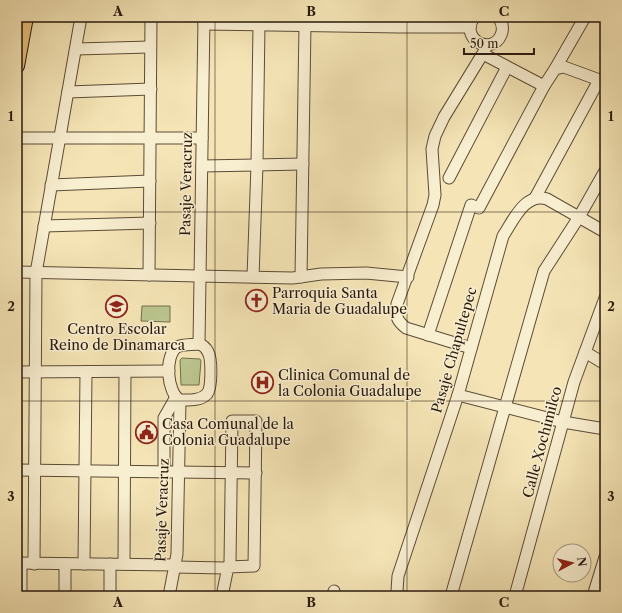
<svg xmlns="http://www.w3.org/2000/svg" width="622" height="613" viewBox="0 0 622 613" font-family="'Libre Caslon Text',serif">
  <rect width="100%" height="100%" fill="#f5e5b6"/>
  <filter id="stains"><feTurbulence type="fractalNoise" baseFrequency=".005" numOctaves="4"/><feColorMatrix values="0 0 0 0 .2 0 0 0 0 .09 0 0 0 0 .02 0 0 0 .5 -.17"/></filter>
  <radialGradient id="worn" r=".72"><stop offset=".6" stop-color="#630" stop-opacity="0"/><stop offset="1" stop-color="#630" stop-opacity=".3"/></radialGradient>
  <g fill="#bbc58e" stroke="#726f4e">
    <path d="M339 17H429L428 23 336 21Z"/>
    <path d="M142 306H170V322L141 321Z"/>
    <path d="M182 358 200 359 201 361 199 385H181L180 360Z"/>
  </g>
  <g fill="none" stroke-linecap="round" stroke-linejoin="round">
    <defs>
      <g id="minor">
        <path d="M474 17C459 40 492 56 501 35 504 28 502 22 498 17"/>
        <path d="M204 24 400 27H470"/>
        <path d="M76 49 150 47"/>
        <path d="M483 54 544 86"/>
        <path d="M555 69 564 67 605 82"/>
        <path d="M68 92 151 89"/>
        <path d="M17 138H202"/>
        <path d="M202 166 303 164"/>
        <path d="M449 178 507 67"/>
        <path d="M51 185 150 181"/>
        <path d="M535 198 599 80"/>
        <path d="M44 226 150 223"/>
        <path d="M17 272 293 278 321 274 366 273 408 277"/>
        <path d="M149 275 151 17"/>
        <path d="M253 277 257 165 259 24"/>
        <path d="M301 277 305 25"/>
        <path d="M428 335 471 205 479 208 544 86 555 69 585 17"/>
        <path d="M199 344 204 17"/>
        <path d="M199 344C203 345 206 348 208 352 212 359 212 388 207 394 200 401 189 400 180 400 167 393 164 356 177 347 183 344 192 345 199 344Z"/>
        <path d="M471 348 406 328C396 320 396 317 397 304L433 205 435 195 432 149 435 136 444 117 485 50 486 45"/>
        <path d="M585 352 605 364"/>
        <path d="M17 372 169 371"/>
        <path d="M458 395 563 422 605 429"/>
        <path d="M164 468V418L176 397"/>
        <path d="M17 470 256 473"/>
        <path d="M17 563 176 565"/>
        <path d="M34 564 36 273 81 17"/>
        <path d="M84 564 86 372"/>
        <path d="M124 564 125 372"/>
        <path d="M175 567 225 568 228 567 230 563 232 421H256L254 566 228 567 222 596"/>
        <path d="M334 591 335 596"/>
        <path d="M21 596V563"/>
        <path d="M65 596V564"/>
        <path d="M110 596V564"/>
        <path d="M169 596 177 554 180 400"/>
        <path d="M400 596 397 591 398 576 458 395 503 236C513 221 525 192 547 199L605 232"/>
        <path d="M451 596 544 271 579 217 605 171"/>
        <path d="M515 596 574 382 605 298"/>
        <path d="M593 596 605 557"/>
      </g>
      <path id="major" d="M17 66 26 17"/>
    </defs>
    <use href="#minor" stroke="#5c4c37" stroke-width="13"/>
    <use href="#major" stroke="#29190d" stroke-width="16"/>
    <use href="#minor" stroke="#f8eed0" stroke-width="11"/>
    <use href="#major" stroke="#eac27b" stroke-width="14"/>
  </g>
  <path fill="none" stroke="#29190d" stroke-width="1" stroke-opacity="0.55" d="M215 17V596M407 17V596M17 212H605M17 401H605"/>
  <defs>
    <symbol id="church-ring" viewBox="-11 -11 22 22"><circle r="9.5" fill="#f8eed0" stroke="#8f2418" stroke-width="1.5"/><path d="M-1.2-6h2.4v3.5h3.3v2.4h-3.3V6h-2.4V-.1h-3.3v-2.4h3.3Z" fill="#8f2418"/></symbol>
    <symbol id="school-ring" viewBox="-11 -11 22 22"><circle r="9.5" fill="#f8eed0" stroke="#8f2418" stroke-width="1.5"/><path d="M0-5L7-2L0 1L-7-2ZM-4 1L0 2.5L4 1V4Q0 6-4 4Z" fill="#8f2418"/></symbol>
    <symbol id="hospital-ring" viewBox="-11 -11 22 22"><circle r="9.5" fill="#f8eed0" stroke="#8f2418" stroke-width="1.5"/><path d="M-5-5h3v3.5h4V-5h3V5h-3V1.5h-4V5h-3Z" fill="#8f2418"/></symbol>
    <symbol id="civic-ring" viewBox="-11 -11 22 22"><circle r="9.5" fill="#f8eed0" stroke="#8f2418" stroke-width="1.5"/><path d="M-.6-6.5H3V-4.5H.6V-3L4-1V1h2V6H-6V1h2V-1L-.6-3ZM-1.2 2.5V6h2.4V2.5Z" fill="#8f2418"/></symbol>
  </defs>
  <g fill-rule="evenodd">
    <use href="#church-ring" x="244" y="288" width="25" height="25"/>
    <use href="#school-ring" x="104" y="294" width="25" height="25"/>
    <use href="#hospital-ring" x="250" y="370" width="25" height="25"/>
    <use href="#civic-ring" x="134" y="420" width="25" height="25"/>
  </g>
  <g text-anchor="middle" stroke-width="3" stroke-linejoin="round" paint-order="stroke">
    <g font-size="14" fill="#29190d" stroke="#f8eed0">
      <text transform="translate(186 184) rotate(-89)" y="5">Pasaje Veracruz</text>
      <text transform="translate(454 350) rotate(-74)" y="5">Pasaje Chapultepec</text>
      <text transform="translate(542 442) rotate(-75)" y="5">Calle Xochimilco</text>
      <text transform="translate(162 510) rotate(-88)" y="5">Pasaje Veracruz</text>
    </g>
    <g font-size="14" fill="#29190d" stroke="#f8eed0" text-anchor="start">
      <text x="272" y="298">Parroquia Santa<tspan x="272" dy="16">Maria de Guadalupe</tspan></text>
      <text x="117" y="334" text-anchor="middle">Centro Escolar<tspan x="117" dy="16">Reino de Dinamarca</tspan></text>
      <text x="278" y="380">Clinica Comunal de<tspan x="278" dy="16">la Colonia Guadalupe</tspan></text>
      <text x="162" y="429">Casa Comunal de la<tspan x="162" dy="16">Colonia Guadalupe</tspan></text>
    </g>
  </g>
  <rect width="622" height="613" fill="none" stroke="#f5e5b6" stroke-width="44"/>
  <g transform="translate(572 563) rotate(83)"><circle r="19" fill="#f8eed0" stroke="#a59982"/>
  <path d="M0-3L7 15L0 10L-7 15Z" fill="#8f2418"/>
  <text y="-6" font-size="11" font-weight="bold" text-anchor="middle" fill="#29190d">N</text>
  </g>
  <path d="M464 48v6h70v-6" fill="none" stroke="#29190d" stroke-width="2"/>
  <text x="470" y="48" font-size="12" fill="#29190d" stroke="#f8eed0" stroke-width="3" paint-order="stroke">50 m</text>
  <rect x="22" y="22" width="578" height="569" fill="none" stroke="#29190d" stroke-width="1.5"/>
  <g font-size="13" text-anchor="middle" font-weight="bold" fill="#29190d">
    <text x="118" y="16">A</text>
    <text x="311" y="16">B</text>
    <text x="504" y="16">C</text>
    <text x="11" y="121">1</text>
    <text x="611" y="121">1</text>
    <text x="11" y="311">2</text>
    <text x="611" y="311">2</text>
    <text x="11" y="501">3</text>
    <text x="611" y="501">3</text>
    <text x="118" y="607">A</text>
    <text x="311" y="607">B</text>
    <text x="504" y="607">C</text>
  </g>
  <rect width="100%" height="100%" filter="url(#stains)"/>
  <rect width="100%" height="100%" fill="url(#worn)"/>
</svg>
